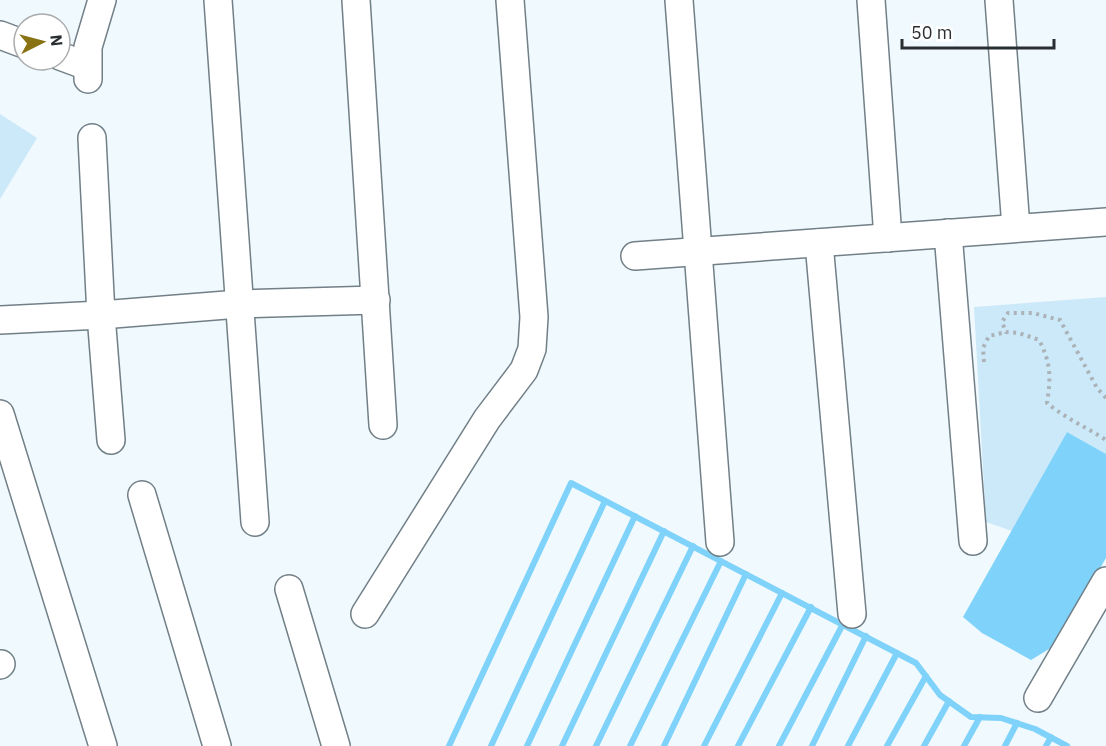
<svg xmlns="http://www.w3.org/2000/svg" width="1106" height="746" viewBox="0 0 1106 746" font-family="'IBM Plex Sans',sans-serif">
  <rect width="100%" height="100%" fill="#f0f9fe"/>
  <g fill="#cce9f9">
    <path d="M0 114 37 138 0 199Z"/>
    <path d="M1106 297V454L1067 432 1012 531 986 522 974 307Z"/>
  </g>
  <path fill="#7fd2f9" d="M1067 432 1106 454V558L1054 646 1031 660 982 633 963 617Z"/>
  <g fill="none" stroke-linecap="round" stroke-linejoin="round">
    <g stroke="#7fd2f9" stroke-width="6">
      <path d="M449 746 571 483 916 663 940 695 971 717 1001 718 1035 729 1067 746"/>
      <path d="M491 746 605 501"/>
      <path d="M527 746 635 516"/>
      <path d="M562 746 664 531"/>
      <path d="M596 746 693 546"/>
      <path d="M630 746 721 561"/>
      <path d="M664 746 746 574"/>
      <path d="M704 746 782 593"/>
      <path d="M738 746 811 607"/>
      <path d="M779 746 843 624"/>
      <path d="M812 746 866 636"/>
      <path d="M848 746 897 653"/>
      <path d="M887 746 926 676"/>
      <path d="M924 746 949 701"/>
      <path d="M964 746 980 717"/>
      <path d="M1005 746 1017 723"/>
      <path d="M1046 746 1051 737"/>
    </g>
    <defs>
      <g id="minor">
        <path d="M218 0 255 522"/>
        <path d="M356 0 383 425"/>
        <path d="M679 0 720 542"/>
        <path d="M871 0 888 238"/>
        <path d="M999 0 1016 228"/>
        <path d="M0 35 24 44"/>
        <path d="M60 56 87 66"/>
        <path d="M88 79V47L102 0"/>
        <path d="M92 138 101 315 111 440"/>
        <path d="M948 233 973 541"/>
        <path d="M819 243 852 614"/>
        <path d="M635 256 1106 222"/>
        <path d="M0 320 101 315 239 304 376 300"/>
        <path d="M0 414 103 746"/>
        <path d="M142 495 217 746"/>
        <path d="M289 589 336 746"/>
        <path d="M365 614 487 419 524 370 532 349 534 317 510 0"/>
        <path d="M0 665 1 664"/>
        <path d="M1038 698 1106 581"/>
      </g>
    </defs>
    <use href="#minor" stroke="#717f87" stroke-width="30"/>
    <g stroke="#abb3b8" stroke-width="4" stroke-dasharray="3 4.5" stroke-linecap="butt">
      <path d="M984 362 983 348 989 336 1006 332"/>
      <path d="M1106 398 1097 388 1060 320 1033 313H1008L1002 322 1006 332 1019 333 1039 340C1051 363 1051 377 1047 403 1065 418 1086 427 1106 440"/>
    </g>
    <use href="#minor" stroke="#fff" stroke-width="27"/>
  </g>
  <g transform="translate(42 42) rotate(84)"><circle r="28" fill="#ffffff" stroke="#a9abad" stroke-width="1.5"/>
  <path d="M0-4.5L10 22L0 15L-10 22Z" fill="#887213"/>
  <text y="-9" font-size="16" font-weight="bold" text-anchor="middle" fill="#282e31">N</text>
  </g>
  <path d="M902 39v9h152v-9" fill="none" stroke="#282e31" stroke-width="3"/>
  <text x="911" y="39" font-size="18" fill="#282e31" stroke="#ffffff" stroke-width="4.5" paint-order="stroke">50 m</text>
</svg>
